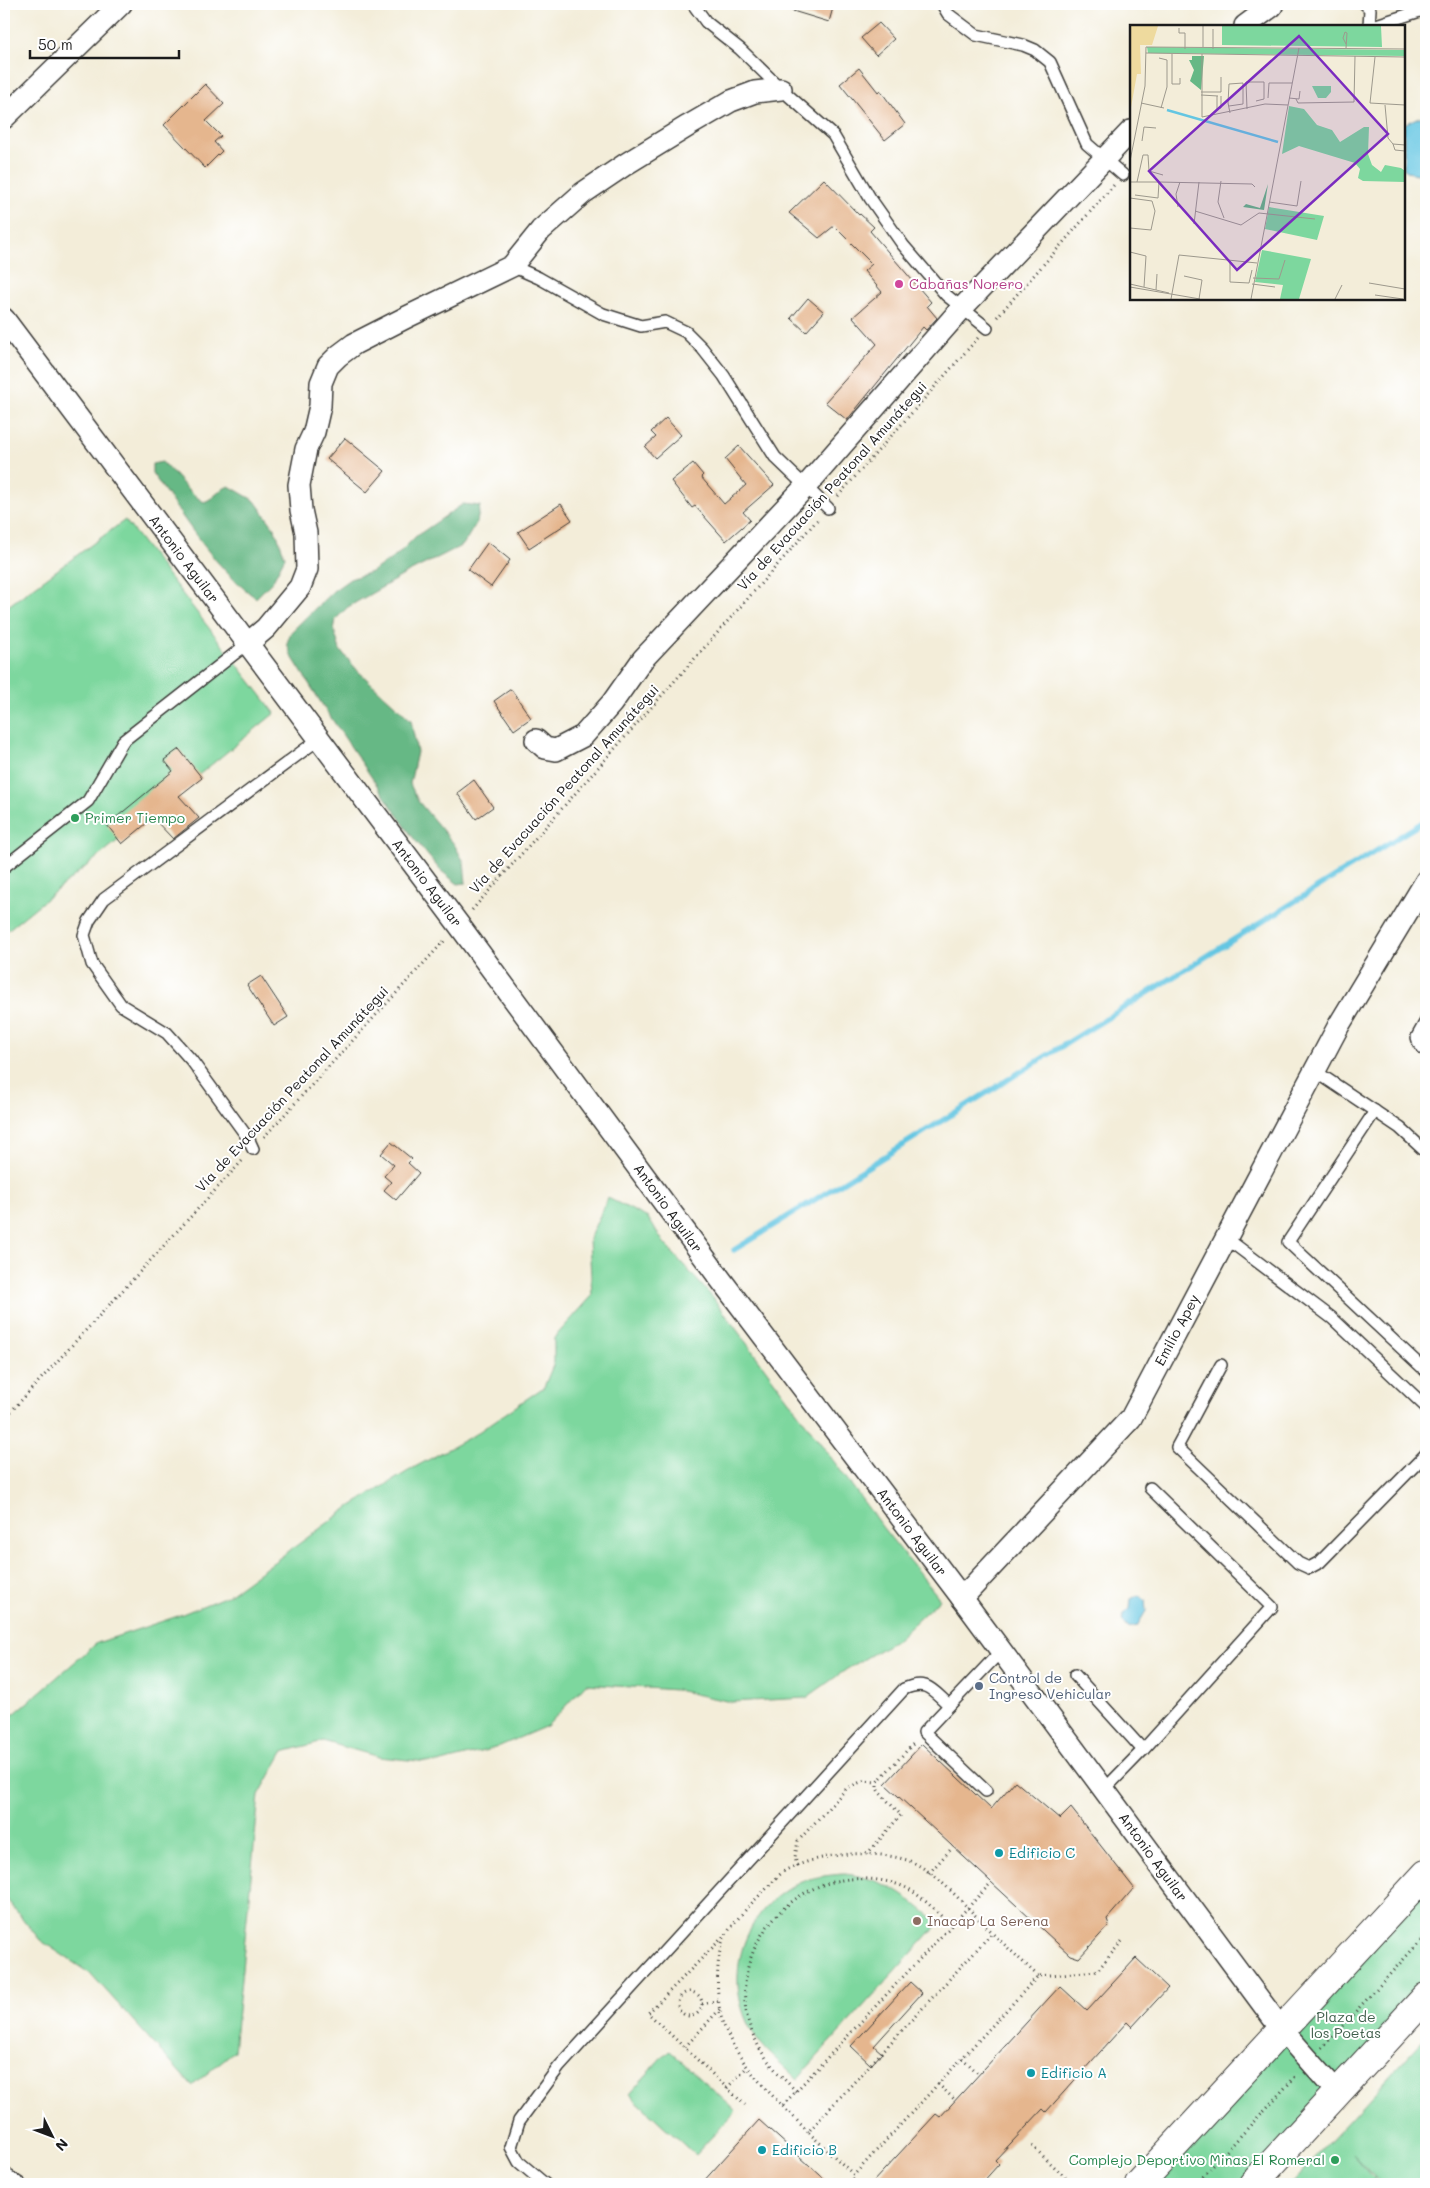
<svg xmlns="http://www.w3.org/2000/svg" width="1430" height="2188" viewBox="0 0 1430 2188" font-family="Mali,sans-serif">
  <rect width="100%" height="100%" fill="#fff"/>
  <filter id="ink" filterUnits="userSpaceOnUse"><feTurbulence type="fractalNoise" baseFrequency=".02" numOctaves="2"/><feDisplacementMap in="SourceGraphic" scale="10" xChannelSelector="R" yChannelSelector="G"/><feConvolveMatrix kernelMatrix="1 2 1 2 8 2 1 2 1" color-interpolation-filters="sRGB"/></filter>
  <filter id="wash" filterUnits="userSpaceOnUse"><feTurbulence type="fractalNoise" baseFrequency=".0096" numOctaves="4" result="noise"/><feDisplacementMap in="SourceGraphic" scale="20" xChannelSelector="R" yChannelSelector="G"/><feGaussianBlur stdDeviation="1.12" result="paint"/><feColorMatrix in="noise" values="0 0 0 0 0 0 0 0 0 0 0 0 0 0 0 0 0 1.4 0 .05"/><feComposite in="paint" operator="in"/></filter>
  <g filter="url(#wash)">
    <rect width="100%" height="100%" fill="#f3edd9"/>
    <g fill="#7dd79e" stroke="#4c7a5d">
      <path d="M125 520 275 713 4 933V609Z"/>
      <path d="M608 1198 648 1218 664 1243 714 1299 883 1528 940 1599 895 1641 847 1669 806 1698 731 1702 676 1690 586 1684 547 1726 495 1748 438 1763 379 1757 323 1741 283 1752 259 1795 234 2051 192 2086 92 1975 40 1940 4 1896V1715L14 1714 97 1643 175 1617 227 1596 351 1506 415 1467 474 1435 544 1387 554 1363V1338L592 1296 589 1239Z"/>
      <path d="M845 1874C888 1879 906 1897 939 1923L797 2079C781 2063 761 2048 750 2028 723 1977 743 1913 793 1886 809 1877 827 1875 845 1874Z"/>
      <path d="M1426 1886V1989L1245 2184H1151Z"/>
      <path d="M1426 2037V2184H1382L1353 2154 1379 2184H1290Z"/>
      <path d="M669 2050 736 2111 695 2155 629 2094Z"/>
    </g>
    <g fill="#66b885" stroke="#416a50">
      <path d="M162 462C177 475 187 492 204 502 215 498 218 490 229 486L255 501 275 529 285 557 272 582 256 598C213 567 183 516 152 473V464Z"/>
      <path d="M463 504 480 506 477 522 463 545 407 573 348 607 336 619 334 630 340 650 358 671 411 720 417 752 410 784 418 801 454 844 464 862 466 883 458 884 440 870 411 835 325 709 291 655 287 643 291 632 333 591 350 579 371 572 396 556 415 537Z"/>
    </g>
    <g fill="#64c6e2" stroke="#40717f">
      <path d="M1419 117H1426V175L1411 173 1404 169V124Z"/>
      <path d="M1138 1595 1145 1600 1146 1611 1137 1626 1128 1628 1122 1620 1124 1614 1130 1609 1131 1599Z"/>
    </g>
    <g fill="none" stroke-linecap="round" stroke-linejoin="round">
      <path stroke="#64c6e2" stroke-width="5.5" d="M734 1250 1426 820"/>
    </g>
    <g id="blocks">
      <g fill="#e5b68e">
        <path d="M783 4H834L829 22 783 8Z"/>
        <path d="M879 23 894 39 876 55 861 38Z"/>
        <path d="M859 68 878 92 880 90 905 124 885 140 840 84Z"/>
        <path d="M205 84 224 104 206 121 221 136 214 142 222 151 205 168 164 125Z"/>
        <path d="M824 179 859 215 860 214 874 227 870 231 931 302 927 306 937 318 926 330 923 327 847 420 825 402 877 344 853 317 882 292 864 271 872 264 834 226 819 238 789 213Z"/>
        <path d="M808 298 824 312 806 332 791 318Z"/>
        <path d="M666 418 681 435 655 458 645 447 656 437 651 432Z"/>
        <path d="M345 438 385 471 367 492 327 459Z"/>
        <path d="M739 446 774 485 743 512 750 520 726 541 695 506 692 508 671 481 693 463 703 475 701 477 724 504 746 485 725 459Z"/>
        <path d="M561 504 572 520 529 548 518 532Z"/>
        <path d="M488 542 510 560 491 587 468 570Z"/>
        <path d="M511 689 531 718 514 730 494 701Z"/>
        <path d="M179 749 202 778 179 796 199 818 173 839 153 818 122 844 107 825 173 771 164 760Z"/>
        <path d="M474 780 493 807 476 819 457 793Z"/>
        <path d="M261 976 288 1017 274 1026 247 985Z"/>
        <path d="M391 1142 412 1159 408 1163 419 1173 396 1200 384 1190 391 1182 384 1176 394 1165 381 1154Z"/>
        <path d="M922 1744 991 1809 1015 1781 1060 1819 1071 1808 1134 1888 1107 1919 1109 1925 1079 1958 1070 1955 885 1784Z"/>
        <path d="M1136 1958 1168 1988 1132 2027 1127 2022 1046 2112 1043 2109 995 2160 999 2164 981 2184H871L936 2114 940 2117 1060 1986 1087 2011Z"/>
        <path d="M910 1982 922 1993 874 2046 882 2053 871 2065 851 2046Z"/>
        <path d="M759 2120 830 2184H701Z"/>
      </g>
    </g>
  </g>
  <g filter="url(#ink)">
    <use href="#blocks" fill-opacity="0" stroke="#3c3b38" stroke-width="1"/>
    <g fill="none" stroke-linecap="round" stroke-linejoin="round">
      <defs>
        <g id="lane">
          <path d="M693 4 706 22 740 49 781 89 833 135 870 198 903 245 946 295 987 328"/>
          <path d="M942 4 948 14 976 35 1023 45 1035 50 1050 62 1087 144 1123 175"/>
          <path d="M1365 4 1370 9 1369 26"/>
          <path d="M1373 26 1426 9"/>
          <path d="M512 266 539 278 603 314 641 326 665 322 686 332 702 348 724 376 775 457 828 508"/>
          <path d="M4 867 88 801 123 741 247 644"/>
          <path d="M1426 1021 1417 1037 1419 1044 1426 1051"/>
          <path d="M1315 1071 1400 1128 1426 1152"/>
          <path d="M1375 1111 1288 1242 1426 1371"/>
          <path d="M253 1149 248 1138 192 1061 167 1033 121 1005 92 964 84 935 89 921 104 899 319 739"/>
          <path d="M1226 1238 1332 1318 1426 1407"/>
          <path d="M1221 1365 1177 1447 1298 1563 1309 1568 1320 1562 1426 1454"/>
          <path d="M1075 1675 1143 1750"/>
          <path d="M1104 1790 1143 1750 1272 1607 1150 1488"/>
          <path d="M986 1791 924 1732 1001 1651"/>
          <path d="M4 2173 20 2184"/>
          <path d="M545 2184 519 2162 511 2147 519 2121 559 2067 904 1689C927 1679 932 1690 949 1705"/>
        </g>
        <g id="street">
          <path d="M1245 26 1272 6"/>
          <path d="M4 118 121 4"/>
          <path d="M4 319 459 925 721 1280 962 1598 1282 2030 1338 2093"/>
          <path d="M247 644 266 628 300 587 307 569 306 533 301 510 299 485 306 449 314 432 320 406 321 383 328 366 338 356 354 344 407 317 512 266 541 230 583 193 626 164 688 126 731 101 755 92 781 89"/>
          <path d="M536 740 545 748 556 750 583 736 612 703 643 659 806 486 962 308 1131 131"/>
          <path d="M962 1598 1131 1418 1339 1025 1426 881"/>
        </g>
        <g id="primary">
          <path d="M1139 2184 1426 1874"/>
          <path d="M1253 2184 1426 1997"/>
        </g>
      </defs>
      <use href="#lane" stroke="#3c3b38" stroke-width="14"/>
      <use href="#street" stroke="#3c3b38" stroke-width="24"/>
      <use href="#primary" stroke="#3c3b38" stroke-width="30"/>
      <g stroke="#3c3b38" stroke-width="3" stroke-dasharray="1 4" stroke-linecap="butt">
        <path d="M997 317 1114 185"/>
        <path d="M838 496 978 338"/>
        <path d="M472 910 819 518"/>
        <path d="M264 1137 446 939"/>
        <path d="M4 1419 243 1160"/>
        <path d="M867 1854 901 1815 879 1792 877 1788V1782L915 1742"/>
        <path d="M797 1866 795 1857 798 1841 847 1788 863 1781 877 1782"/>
        <path d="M929 1873 953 1847"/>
        <path d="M723 1937 648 2013 745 2105"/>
        <path d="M1038 1976 992 1933 808 2132 854 2175 1038 1976 1097 1971 1123 1940"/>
        <circle cx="690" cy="2004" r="12"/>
        <path d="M702 2004 719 2001"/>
        <path d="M685 2047 720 2009"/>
        <path d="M1322 2048 1426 1935"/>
        <path d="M962 2058 978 2073"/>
        <path d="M938 2084 954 2099"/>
        <path d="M727 2088 747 2067"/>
        <path d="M796 2091C781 2076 765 2061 756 2041 717 1964 784 1872 868 1879 883 1880 899 1883 912 1891 926 1900 939 1914 951 1926"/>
        <path d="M783 2105 991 1883"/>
        <path d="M808 2132C777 2099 739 2068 723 2023 716 2005 715 1956 724 1938 730 1926 753 1901 763 1892 771 1885 779 1873 788 1869 824 1853 868 1849 907 1860 935 1869 971 1912 992 1933"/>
        <path d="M1032 2146 1073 2184"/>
        <path d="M851 2184 854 2175"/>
        <path d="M1196 2184 1296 2076"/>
      </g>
      <use href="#lane" stroke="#fff" stroke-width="11"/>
      <use href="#street" stroke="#fff" stroke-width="21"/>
      <use href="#primary" stroke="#fff" stroke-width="28"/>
    </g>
  </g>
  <circle fill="#d1479c" stroke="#fff" stroke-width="2" cx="899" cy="284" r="5"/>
  <g fill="#2e9e5b" stroke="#fff" stroke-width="2">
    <circle cx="75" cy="818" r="5"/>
    <circle cx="1335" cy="2160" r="5"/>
  </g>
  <circle fill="#5c6f8a" stroke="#fff" stroke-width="2" cx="979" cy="1686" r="5"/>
  <g fill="#0f9aa8" stroke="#fff" stroke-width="2">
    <circle cx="999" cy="1853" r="5"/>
    <circle cx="1031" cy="2073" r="5"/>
    <circle cx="762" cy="2150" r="5"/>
  </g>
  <circle fill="#8d6e63" stroke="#fff" stroke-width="2" cx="917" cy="1921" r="5"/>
  <g text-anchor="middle" stroke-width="4" stroke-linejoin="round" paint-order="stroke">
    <g font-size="14" fill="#b23c85" stroke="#fff" text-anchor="start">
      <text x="909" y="289">Cabañas Norero</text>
    </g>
    <g font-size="14" fill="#1c1c1c" stroke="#fff">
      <text transform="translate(832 486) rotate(-48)" y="5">Vía de Evacuación Peatonal Amunátegui</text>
      <text transform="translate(184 559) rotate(53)" y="5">Antonio Aguilar</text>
      <text transform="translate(564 789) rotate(-48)" y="5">Vía de Evacuación Peatonal Amunátegui</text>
      <text transform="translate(427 883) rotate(53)" y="5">Antonio Aguilar</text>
      <text transform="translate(292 1089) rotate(-47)" y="5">Vía de Evacuación Peatonal Amunátegui</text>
      <text transform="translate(668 1208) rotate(54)" y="5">Antonio Aguilar</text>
      <text transform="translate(1177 1330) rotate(-62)" y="5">Emilio Apey</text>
      <text transform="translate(912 1532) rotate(53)" y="5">Antonio Aguilar</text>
      <text transform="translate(1153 1857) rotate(54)" y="5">Antonio Aguilar</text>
    </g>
    <g font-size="14" fill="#27864d" stroke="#fff" text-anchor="start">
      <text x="85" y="823">Primer Tiempo</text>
      <text x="1325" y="2165" text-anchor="end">Complejo Deportivo Minas El Romeral</text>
    </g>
    <g font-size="14" fill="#4e5e75" stroke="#fff" text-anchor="start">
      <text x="989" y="1683">Control de<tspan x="989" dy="16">Ingreso Vehicular</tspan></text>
    </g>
    <g font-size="14" fill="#0d838f" stroke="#fff" text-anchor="start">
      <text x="1009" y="1858">Edificio C</text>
      <text x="1041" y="2078">Edificio A</text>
      <text x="772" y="2155">Edificio B</text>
    </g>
    <g font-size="14" fill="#785e54" stroke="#fff" text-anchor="start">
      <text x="927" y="1926">Inacap La Serena</text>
    </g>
    <g font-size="14" fill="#3e5d4a" stroke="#fff">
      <text x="1346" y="2022">Plaza de<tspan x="1346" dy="16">los Poetas</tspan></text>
    </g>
  </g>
  <g transform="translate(1130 25)">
    <rect width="275" height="275" fill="#f3edd9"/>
    <path d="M92 1H251L252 22 92 20ZM17 22 275 25V31L18 28ZM182 61H201V67L196 73H188ZM159 81 174 84 187 100 202 105 210 117 234 102H239L238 129 242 140 251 147 255 140 271 143 275 146V157L233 156 228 153 230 144 225 138 169 121 152 129ZM139 182 194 191 187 215 135 204ZM132 225 181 234 169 274H150L153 260 125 257Z" fill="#7dd79e"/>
    <path d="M62 31H74L71 65 60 56 64 45 59 35H62ZM138 159 134 185 113 182 116 179 130 183Z" fill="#66b885"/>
    <path d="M0 1H28L22 20H10L11 49H7L0 88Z" fill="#eeda9e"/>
    <path fill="none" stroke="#64c6e2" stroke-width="2.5" d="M37 85 148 117"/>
    <path fill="none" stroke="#9d998d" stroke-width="1" d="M73 1V22M49 3V8H55V24M216 23 217 8 215 7 213 13 216 19M83 24V4M16 28 275 32M42 29V59H50V53M72 29V92L135 79 158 80M245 32 240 78 275 80M29 33 37 35V62L31 83M71 67H91V52M71 70 88 71M87 71V84L91 83V71M138 73 139 58H162M159 73 169 74 170 66M166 74 168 78 224 77 225 31M11 78 34 83M255 80 258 113 263 119 275 120M99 81 113 79V58L99 59 98 78 100 88M117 84 116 57H134V74L126 76M12 116 14 102 26 103M263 119 265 125 275 126M0 136 15 61 16 22 275 24M91 156 88 177 94 193M0 157H29M7 157 13 130H18L19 146 33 150M5 170 28 173 29 157 122 159 125 162M0 173 22 176 25 186 21 205 0 203M139 177 167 181 171 156M48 182 46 169 50 157M65 186 111 200 129 188 185 194M64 199 69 157M0 227 16 231 14 262M100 236V257L119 258 122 245M54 251 72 255 69 274M123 253 149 254 155 235M239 258 275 264M0 259 39 268M122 259 145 262M0 262 70 274M26 265 27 249M245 270 273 274M41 274 49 230 127 238M121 274 169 23M205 274 212 260"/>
    <path fill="#7b2cbf" fill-opacity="0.15" stroke="#7b2cbf" stroke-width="2.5" d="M169 11 258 109 107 245 19 146Z"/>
    <rect width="275" height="275" fill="none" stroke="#1c1c1c" stroke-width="2.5"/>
  </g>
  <rect width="1430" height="2188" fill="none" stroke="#fff" stroke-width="20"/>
  <g transform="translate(52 2136) rotate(132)" stroke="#ffffff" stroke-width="4" paint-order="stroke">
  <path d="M0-4L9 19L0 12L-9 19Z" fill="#1c1c1c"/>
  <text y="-8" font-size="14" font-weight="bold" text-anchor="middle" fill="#1c1c1c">N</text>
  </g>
  <path d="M30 50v8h149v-8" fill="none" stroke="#1c1c1c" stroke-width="2.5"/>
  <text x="38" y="50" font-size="15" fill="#1c1c1c" stroke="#ffffff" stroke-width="4" paint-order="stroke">50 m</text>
</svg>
